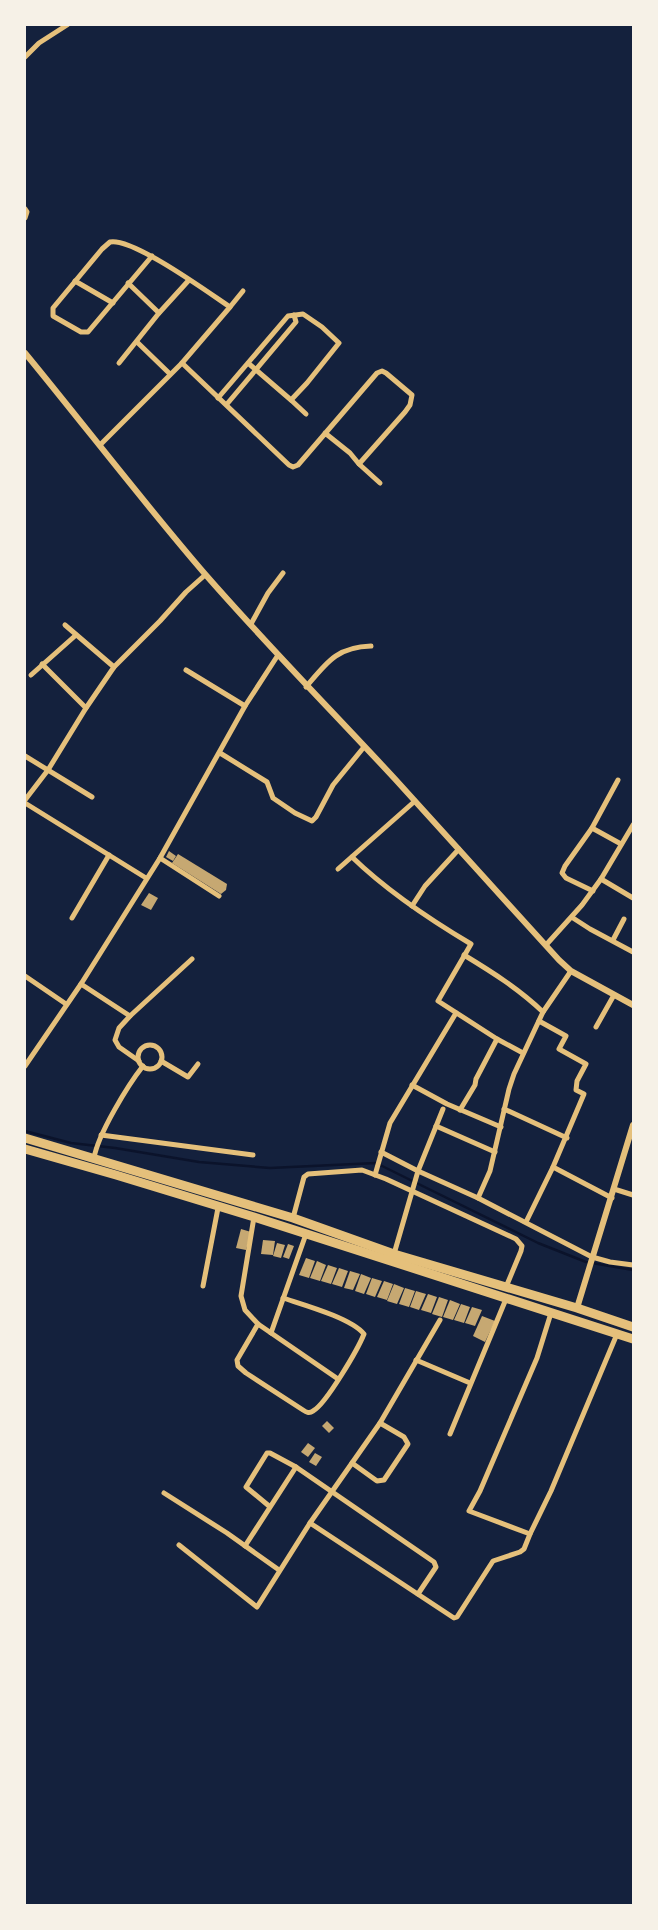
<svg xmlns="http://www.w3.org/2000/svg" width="658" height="1930" viewBox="0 0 658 1930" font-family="'Asap Condensed',sans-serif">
  <rect width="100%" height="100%" fill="#14213d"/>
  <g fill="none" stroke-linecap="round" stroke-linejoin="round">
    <path stroke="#0b132b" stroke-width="2.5" d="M25 1131 71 1143 115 1148 199 1162 270 1168 376 1163 538 1243 586 1262 633 1270"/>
  </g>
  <g fill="#c6a872">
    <path d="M169 851 176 856 173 861 166 857Z"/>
    <path d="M178 854 227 884 226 890 221 894 172 863Z"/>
    <path d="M149 893 158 898 151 910 141 905Z"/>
    <path d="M241 1229 251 1232 246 1250 236 1248Z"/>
    <path d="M263 1240 275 1241 273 1255 261 1254Z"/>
    <path d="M277 1243 285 1245 281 1258 273 1256Z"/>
    <path d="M288 1244 294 1246 289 1259 283 1257Z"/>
    <path d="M306 1258 315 1261 309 1278 299 1275Z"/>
    <path d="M317 1261 326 1265 320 1281 310 1278Z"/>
    <path d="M328 1265 337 1268 331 1284 321 1281Z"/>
    <path d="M339 1268 348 1271 342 1287 332 1284Z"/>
    <path d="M350 1271 360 1274 353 1290 344 1288Z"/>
    <path d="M361 1274 371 1278 364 1294 355 1291Z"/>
    <path d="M372 1278 382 1281 375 1297 366 1294Z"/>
    <path d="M384 1281 393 1284 387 1300 377 1297Z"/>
    <path d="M394 1284 404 1288 397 1304 387 1301Z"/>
    <path d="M405 1288 415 1291 409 1307 399 1304Z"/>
    <path d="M416 1291 426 1294 419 1310 410 1307Z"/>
    <path d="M428 1294 437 1297 431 1313 421 1310Z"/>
    <path d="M439 1297 448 1300 442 1317 432 1314Z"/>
    <path d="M450 1300 460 1304 453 1320 443 1317Z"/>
    <path d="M461 1304 470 1307 464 1323 454 1320Z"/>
    <path d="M472 1307 482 1310 475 1326 465 1323Z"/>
    <path d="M482 1316 495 1321 485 1342 473 1336Z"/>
    <path d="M327 1421 334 1428 329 1433 322 1426Z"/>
    <path d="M308 1443 315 1448 308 1457 301 1452Z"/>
    <path d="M315 1453 322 1457 316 1466 309 1462Z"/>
  </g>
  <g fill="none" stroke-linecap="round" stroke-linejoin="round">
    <g stroke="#e5c07b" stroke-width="5">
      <path d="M25 57 39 43 67 25"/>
      <path d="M25 209 27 212 25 218"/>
      <path d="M152 256 88 332H81L53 316V308L102 249 110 242C132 237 209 293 230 307L182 363"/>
      <path d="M75 281 113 303"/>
      <path d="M128 283 159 313"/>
      <path d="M230 307 243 291"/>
      <path d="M137 342 170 374"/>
      <path d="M119 363 159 313 189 280"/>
      <path d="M218 398 288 316 303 314 322 327 339 343 307 383 291 400 248 363"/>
      <path d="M291 400 306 414"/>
      <path d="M227 404 296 322 294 315"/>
      <path d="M100 445 182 363 289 465 293 467 298 465 377 373 382 371 386 373 412 395 410 405 405 412 359 464 350 453 325 433"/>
      <path d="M359 464 380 483"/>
      <path d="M251 624 268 593 283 573"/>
      <path d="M65 625 114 667"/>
      <path d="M42 664 86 708"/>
      <path d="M186 670 245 706"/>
      <path d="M31 675 76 635"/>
      <path d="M306 687C327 662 337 647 371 646"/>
      <path d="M220 753 267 782 273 798 295 813 312 821 316 817 333 785 364 747"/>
      <path d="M25 756 92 797"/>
      <path d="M25 800 48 770 86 708 114 667 160 621 186 592 205 575"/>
      <path d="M25 803 146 878"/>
      <path d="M592 828 621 844"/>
      <path d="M352 857C387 891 429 919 471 944L438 1001 497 1039 523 1053"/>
      <path d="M160 858 219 896"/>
      <path d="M338 869 415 801"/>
      <path d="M601 879 633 898"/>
      <path d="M593 891 566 878 562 873 565 866 592 828 618 780"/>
      <path d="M412 906 425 886 459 849"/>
      <path d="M72 918 109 855"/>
      <path d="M573 918 590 929 633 952"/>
      <path d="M613 940 624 919"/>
      <path d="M546 945 582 905 601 879 633 825"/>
      <path d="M464 955C492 972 519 989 543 1012"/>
      <path d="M25 976 66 1004"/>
      <path d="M81 984 130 1016 192 959"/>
      <path d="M130 1016 119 1028 115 1040 119 1047 139 1061"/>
      <path d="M539 1021 566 1036 559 1049 586 1064 577 1081 576 1090 584 1094 553 1167 612 1198"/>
      <path d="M596 1027 614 995"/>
      <circle cx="150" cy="1057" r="12"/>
      <path d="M161 1061 188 1077 198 1064"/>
      <path d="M25 1066 81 984 160 858 245 706 278 655"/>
      <path d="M412 1085 447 1104 501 1127"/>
      <path d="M443 1109 418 1171 478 1198 592 1257 610 1262 633 1265"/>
      <path d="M504 1109 567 1138"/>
      <path d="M460 1110 475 1085 476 1079 497 1039"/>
      <path d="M436 1126 495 1152"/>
      <path d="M101 1135 253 1155"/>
      <path d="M381 1152 418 1171 394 1254"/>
      <path d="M94 1158C98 1134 128 1085 143 1066"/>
      <path d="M375 1175 390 1123 456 1013"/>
      <path d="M614 1189 633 1195"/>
      <path d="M478 1198 490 1171 509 1089 514 1074 543 1012 571 971"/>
      <path d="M254 1217 241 1296 245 1310 258 1324 338 1379"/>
      <path d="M293 1218 304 1177 308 1174 362 1170 386 1179 516 1239 522 1246 521 1251 506 1287"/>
      <path d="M526 1222 553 1167"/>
      <path d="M203 1286 218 1208"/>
      <path d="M258 1324 237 1360 238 1366 246 1373 303 1410C306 1412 309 1414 313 1411 326 1404 358 1349 364 1334 351 1318 304 1305 283 1298"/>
      <path d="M271 1333 306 1234"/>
      <path d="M416 1360 470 1383"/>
      <path d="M450 1434 506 1299"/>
      <path d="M352 1463 377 1481 384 1480 408 1444 404 1437 380 1423"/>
      <path d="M164 1493 227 1533 279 1570"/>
      <path d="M269 1506 246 1487 267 1453H270L296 1467"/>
      <path d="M310 1523 454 1618 457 1617 493 1561 520 1552 524 1549 530 1534 469 1511 480 1491 537 1358 551 1313"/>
      <path d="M530 1534 551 1491 617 1334"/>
      <path d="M179 1545 257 1607 310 1523 380 1423 440 1320"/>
      <path d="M245 1546 296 1467 434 1562 436 1567 418 1594"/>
    </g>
    <g stroke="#e5c07b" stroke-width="6">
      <path d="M25 353C85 426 143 502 205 574 266 644 332 711 395 779 450 839 504 900 559 960L571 971 633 1005"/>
      <path d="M577 1308 633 1125"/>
    </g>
    <g stroke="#e5c07b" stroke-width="9">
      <path d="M25 1138 293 1218 394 1254 577 1308 633 1327"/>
      <path d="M25 1149 116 1175 254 1217 633 1339"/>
    </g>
  </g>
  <rect width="658" height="1930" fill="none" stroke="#f6f1e7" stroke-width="52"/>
</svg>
